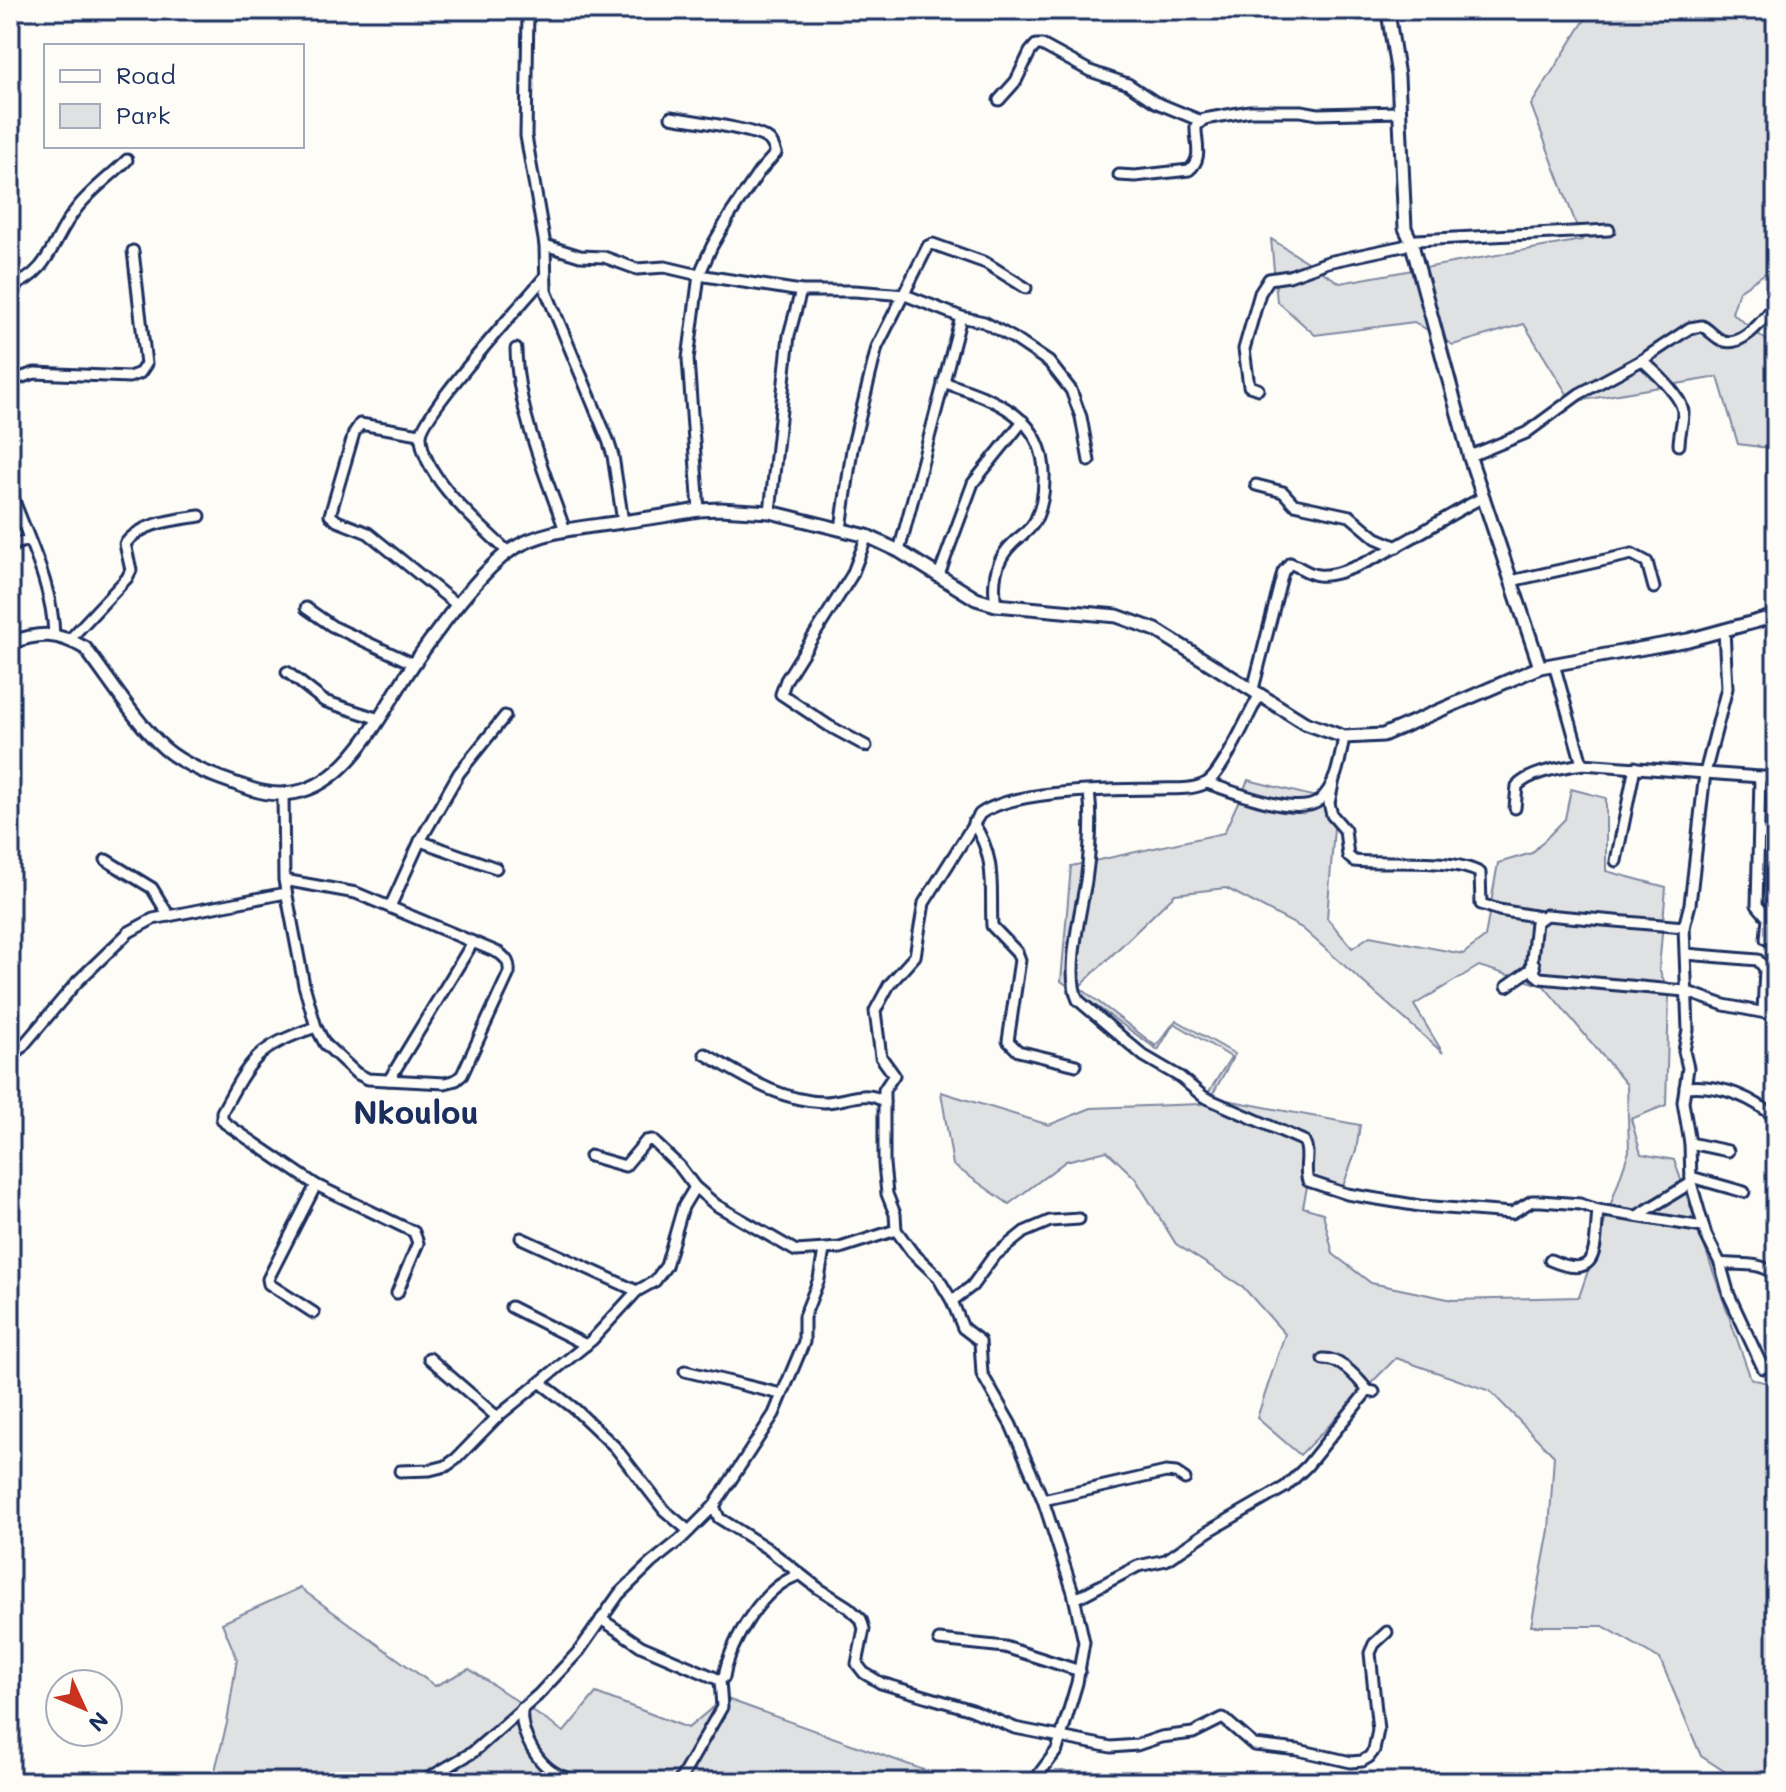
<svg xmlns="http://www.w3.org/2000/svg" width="1786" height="1792" viewBox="0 0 1786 1792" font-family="Mali,sans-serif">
  <rect width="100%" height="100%" fill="#fdfcf7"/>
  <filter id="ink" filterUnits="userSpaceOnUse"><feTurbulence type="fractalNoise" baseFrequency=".0125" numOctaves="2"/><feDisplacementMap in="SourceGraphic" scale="16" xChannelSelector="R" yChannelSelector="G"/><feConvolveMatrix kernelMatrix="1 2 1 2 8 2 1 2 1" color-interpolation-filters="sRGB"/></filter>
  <g filter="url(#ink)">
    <g fill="#e0e1e3" stroke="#7e88a0" stroke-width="2" fill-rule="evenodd">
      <path d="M1591 10H1776V266L1739 291 1732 313 1776 348V449L1738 444 1718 377 1572 402 1524 324 1453 345 1414 322 1315 335 1277 301 1271 239 1340 283 1582 240 1531 105Z"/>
      <path d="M1248 780 1336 802 1327 918 1352 948 1370 936 1463 954 1485 937 1498 863 1532 853 1565 819 1571 789 1606 798V871L1666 887 1659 969 1669 993 1666 1105 1631 1119 1641 1154 1674 1160 1751 1379 1776 1385V1782H1741L1701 1756 1660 1659 1603 1626H1531L1549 1530 1554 1456 1490 1391 1396 1358 1300 1455 1257 1418 1285 1334 1243 1287 1176 1244 1135 1178 1107 1151 1066 1161 1009 1204 953 1165 941 1092 1049 1125 1091 1108 1201 1104 1231 1057 1174 1023 1158 1050 1061 981 1071 866 1224 833ZM1226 888 1302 928 1443 1053 1414 1005 1479 966 1544 986 1627 1085 1629 1151 1579 1297 1453 1300 1371 1283 1333 1254 1323 1213 1303 1207 1307 1187 1343 1186 1356 1151 1360 1125 1211 1097 1235 1054 1176 1020 1156 1046 1079 987 1175 894Z"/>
      <path d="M300 1588 435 1686 469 1669 564 1732 596 1693 688 1728 724 1698 957 1782H212L227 1723 237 1659 222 1623Z"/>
    </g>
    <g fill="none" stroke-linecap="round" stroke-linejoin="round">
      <defs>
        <g id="minor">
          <path d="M528 11 526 136 545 245 546 291 608 440 613 456 623 522"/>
          <path d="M999 100 1016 81 1030 52 1036 45H1042L1090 71 1128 84 1155 102 1201 121"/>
          <path d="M671 117C693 121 749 128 766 138 772 141 774 147 776 153L759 172 730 215 712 246 699 275 688 359 699 510"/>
          <path d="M1119 175 1135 176 1189 170C1204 158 1195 142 1196 126L1204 119 1250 111H1301L1318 114 1400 112"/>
          <path d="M545 245 580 256 604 257 637 269 665 267 699 275 801 291H855L905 295 961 317 984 322 1015 339 1049 362 1071 390 1081 417 1089 461"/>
          <path d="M10 287C51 273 52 238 77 208 91 190 111 176 127 160"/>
          <path d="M516 349C517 409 545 474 565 530"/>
          <path d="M1642 360C1653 370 1682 396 1683 412 1683 423 1679 434 1679 445"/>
          <path d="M10 381 35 373 129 377 140 373 146 364 133 251"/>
          <path d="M943 382C993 399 1047 416 1044 480 1044 495 1042 507 1035 521 1029 532 1021 535 1013 543 995 560 992 581 996 605"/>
          <path d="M1258 389 1249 386 1244 349 1260 293 1269 279 1289 276 1328 262 1403 246 1417 240 1609 230"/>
          <path d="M420 434 360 424 354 433 330 515 337 521 368 533 457 605"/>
          <path d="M1470 458 1475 454 1526 433 1579 394 1642 360 1690 328 1702 326C1710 330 1716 339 1724 341 1744 347 1765 317 1776 304"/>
          <path d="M1256 485 1283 492 1294 504 1350 516 1376 538 1397 547"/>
          <path d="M10 490C27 537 53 585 54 636"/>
          <path d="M770 512 789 335 801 291"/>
          <path d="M841 529 852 449 877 347 928 246 933 244 986 263 1026 288"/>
          <path d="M10 546 28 540"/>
          <path d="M899 551 961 317"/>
          <path d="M508 552C481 526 421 476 421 436 420 416 525 300 544 278"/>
          <path d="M939 575 973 483 1023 421"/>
          <path d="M1511 581 1632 554 1647 562 1654 588"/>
          <path d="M306 608 332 626 414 664"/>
          <path d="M1724 630 1727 688 1705 773 1690 904 1684 927 1688 1030 1684 1051 1688 1068 1683 1102 1690 1143 1691 1183 1706 1235 1720 1263C1737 1266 1759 1261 1772 1273"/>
          <path d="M70 639 127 578 131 570 125 544C141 522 175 520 200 516"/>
          <path d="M1554 664 1582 764"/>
          <path d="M287 672 324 701 379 719"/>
          <path d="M1253 689 1283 572 1290 563C1300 567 1308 574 1318 575 1355 580 1446 514 1484 497"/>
          <path d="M866 746 829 726 781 694 786 680 852 575 867 536"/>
          <path d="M1776 777H1760L1757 905 1768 918 1766 939H1776"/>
          <path d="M1334 779 1329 803 1332 815 1345 830 1348 856 1354 861C1388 864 1452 857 1480 873L1481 904 1499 910 1540 917"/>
          <path d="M1207 783C1232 791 1299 819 1320 800 1337 785 1340 758 1344 737"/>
          <path d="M1089 792C1093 822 1090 852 1086 881 1081 911 1065 973 1078 1000L1144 1056 1180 1077 1204 1097 1304 1141C1311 1154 1303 1167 1308 1181L1347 1194 1420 1206 1512 1213 1532 1201H1541L1580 1204 1598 1210 1703 1227"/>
          <path d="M283 794 284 880 304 985 316 1027 325 1044 356 1073 368 1079 445 1083 456 1080 462 1075 509 973C510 963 507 959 499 953L356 893 284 880"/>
          <path d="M1515 808 1517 786C1532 771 1561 768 1582 764L1760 777"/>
          <path d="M973 823C997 858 990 888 992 926L1017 952 1020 960 1008 1041 1018 1051 1076 1065"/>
          <path d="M1760 834H1776"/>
          <path d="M420 841 496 868"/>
          <path d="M106 860 152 888 169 916"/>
          <path d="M1616 861 1635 767"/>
          <path d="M390 907 420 841 459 773 505 716"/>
          <path d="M1686 954 1758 960 1765 969 1763 1012"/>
          <path d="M1534 964 1535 974 1540 978 1685 991 1724 1005 1776 1015"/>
          <path d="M1507 986 1531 969 1536 922 1546 915 1684 927"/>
          <path d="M316 1027C257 1047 251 1058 222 1112V1119L225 1123 316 1185 414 1232 418 1243 397 1293"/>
          <path d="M705 1054C742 1075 779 1101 824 1102 845 1102 866 1088 884 1102"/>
          <path d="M10 1061 77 982 129 932 153 919 286 893"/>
          <path d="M389 1080 473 942"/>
          <path d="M1685 1087C1720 1084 1750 1096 1776 1118"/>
          <path d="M1690 1143 1728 1151"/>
          <path d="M590 1156 625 1166 646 1141 652 1140 680 1167 695 1187 716 1205 796 1251 840 1248 896 1230"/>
          <path d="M1691 1177 1744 1192"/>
          <path d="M1637 1216 1691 1183"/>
          <path d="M521 1238 637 1291"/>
          <path d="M1550 1260C1601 1282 1594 1247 1598 1210"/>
          <path d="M1720 1263 1729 1295 1763 1368"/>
          <path d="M952 1301 972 1286 993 1257 1024 1232 1050 1221 1079 1219"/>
          <path d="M511 1307 586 1345"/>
          <path d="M314 1313 269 1284 268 1279 316 1185"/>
          <path d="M429 1358 497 1417"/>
          <path d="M1323 1359C1341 1358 1358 1378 1368 1391"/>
          <path d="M685 1371 781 1394"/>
          <path d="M541 1383 575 1409 615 1447 664 1510 689 1531"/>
          <path d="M400 1471 430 1470 446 1466 456 1459 497 1417 592 1340 637 1291 655 1281 666 1266 683 1207 695 1187"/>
          <path d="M1043 1500 1166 1472 1176 1473 1185 1479"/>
          <path d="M714 1506 719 1518 768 1549 818 1588 848 1607 861 1619 864 1629 857 1664 864 1673 881 1683 972 1710 1015 1728 1111 1747 1137 1745 1161 1737 1193 1733 1223 1718 1254 1745 1298 1750 1351 1762 1362 1761 1369 1757 1374 1750 1378 1730 1370 1653 1374 1644 1387 1632"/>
          <path d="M1075 1599 1138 1566 1166 1560 1209 1531 1285 1487 1307 1466 1364 1395 1368 1391 1374 1392"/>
          <path d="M601 1619 641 1646 720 1680"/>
          <path d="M939 1640 1005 1647 1080 1671"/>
          <path d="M522 1708C519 1734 538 1768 564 1777 572 1780 581 1780 590 1782"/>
          <path d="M422 1782 473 1752 538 1695 579 1651 619 1594 651 1563 681 1539 714 1506 774 1414 804 1342V1317L819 1279 824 1250"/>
          <path d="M679 1782 722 1707 720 1680 724 1677C729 1643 764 1584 800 1575"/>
          <path d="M1033 1782 1057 1750 1077 1683 1084 1642 1073 1592 1043 1500 1011 1425 982 1374 980 1341 963 1328 952 1301 937 1276 912 1252 896 1230 895 1214 887 1194 884 1164V1090L894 1075 881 1057 875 1011 889 985 915 956 924 903 980 814C1015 789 1112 790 1156 789 1172 788 1191 791 1206 783 1222 775 1249 713 1260 694"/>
        </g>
        <g id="tertiary">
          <path d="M1380 10 1388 12 1398 76 1405 228 1411 241 1470 458 1540 667"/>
          <path d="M10 643C40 632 57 632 85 648 109 679 136 723 164 748 187 768 222 779 251 789 337 817 375 721 413 665 436 632 479 572 511 550 543 529 584 528 621 522 647 519 673 514 699 510L720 509 770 512 867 536 899 551 976 599 996 605 1117 616 1156 630 1305 723 1344 737 1383 735 1540 667 1688 640 1776 616"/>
        </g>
      </defs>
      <use href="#minor" stroke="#1b2f5e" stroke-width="15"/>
      <use href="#tertiary" stroke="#1b2f5e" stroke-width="17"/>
      <use href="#minor" stroke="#fdfcf7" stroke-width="9"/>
      <use href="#tertiary" stroke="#fdfcf7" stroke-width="11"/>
    </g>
  </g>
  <g text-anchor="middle" stroke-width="6" stroke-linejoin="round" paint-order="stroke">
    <g font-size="32" font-weight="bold" fill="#1b2f5e" stroke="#fdfcf7">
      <text x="416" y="1124">Nkoulou</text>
    </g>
  </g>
  <rect width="1786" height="1792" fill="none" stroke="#fdfcf7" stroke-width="40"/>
  <rect x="20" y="20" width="1746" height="1752" fill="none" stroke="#1b2f5e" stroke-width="3" filter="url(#ink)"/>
  <rect x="44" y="44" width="260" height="104" fill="#fdfcf7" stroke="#a3aaba" stroke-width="2"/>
  <rect x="60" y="70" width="40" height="12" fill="#fdfcf7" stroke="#a3aaba" stroke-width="2"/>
  <text x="116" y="84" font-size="24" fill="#1b2f5e">Road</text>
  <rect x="60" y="104" width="40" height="24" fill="#e0e1e3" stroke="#a3aaba" stroke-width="2"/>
  <text x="116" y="124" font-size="24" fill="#1b2f5e">Park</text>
  <g transform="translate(84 1708) rotate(134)"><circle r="38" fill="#fdfcf7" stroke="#a3aaba" stroke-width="2"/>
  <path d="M0-6L14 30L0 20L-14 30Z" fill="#c8321e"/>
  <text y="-12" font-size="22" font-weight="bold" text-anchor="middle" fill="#1b2f5e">N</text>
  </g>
</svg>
